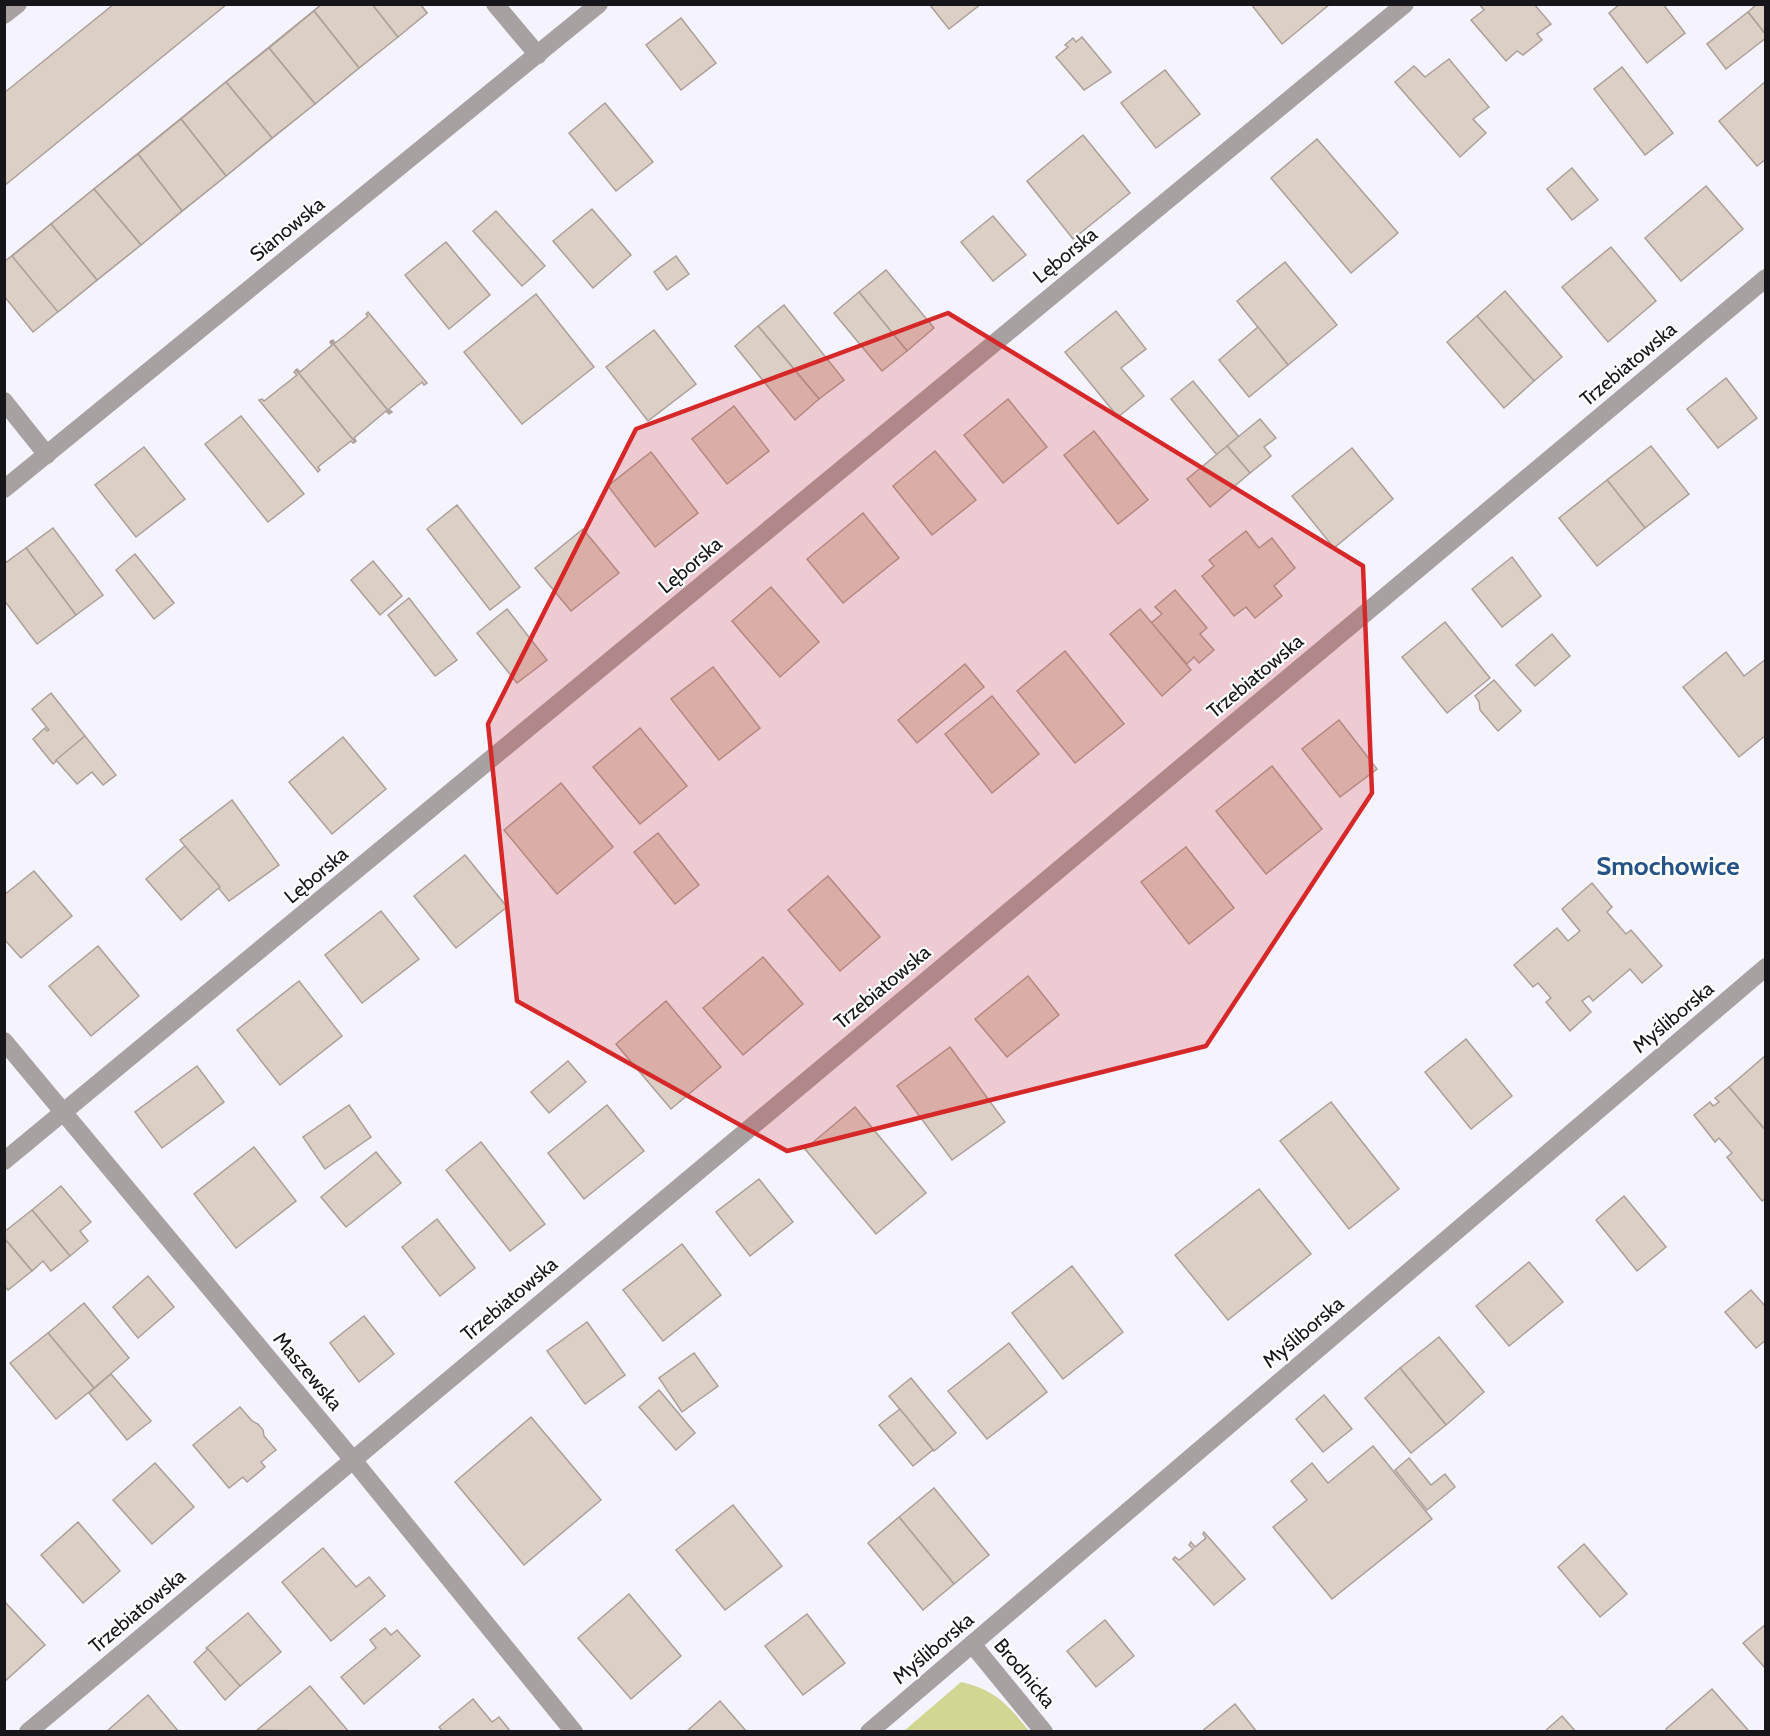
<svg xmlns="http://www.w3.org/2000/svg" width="1770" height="1736" viewBox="0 0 1770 1736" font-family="Cabin,sans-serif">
  <rect width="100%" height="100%" fill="#f4f3fe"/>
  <path fill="#d1d692" d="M961 1682C996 1690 1008 1705 1029 1731H904Z"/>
  <g fill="#dbcfc6" stroke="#aca098" stroke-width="1.5">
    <path d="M114 4H227L4 186V93Z"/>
    <path d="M322 4H420L427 13 33 332 4 296V262Z"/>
    <path d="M322 4H372L398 37 359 68 314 11Z"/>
    <path d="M372 4H420L427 13 398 37Z"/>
    <path d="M929 4H981L949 29Z"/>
    <path d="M1251 4H1330L1282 44Z"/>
    <path d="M1479 4H1534L1551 24 1537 34 1542 40 1523 55 1517 51 1506 61 1471 20 1484 10Z"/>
    <path d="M1620 4H1663L1685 33 1647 63 1609 13Z"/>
    <path d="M1757 4H1766V35L1748 12Z"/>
    <path d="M314 11 359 68 315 104 269 48Z"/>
    <path d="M1748 12 1766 35V38L1726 69 1707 44Z"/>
    <path d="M681 18 716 63 681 90 646 45Z"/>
    <path d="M1082 37 1111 72 1084 90 1056 57 1068 47 1065 45 1073 38 1076 42Z"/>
    <path d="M269 48 315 104 272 138 226 82Z"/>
    <path d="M1449 59 1489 107 1473 119 1486 133 1460 157 1395 82 1414 66 1425 77Z"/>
    <path d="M1622 67 1673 133 1645 155 1594 89Z"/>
    <path d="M1165 70 1200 114 1156 148 1121 103Z"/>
    <path d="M1766 81V159L1757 166 1719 121Z"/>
    <path d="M226 82 272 138 226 176 181 119Z"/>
    <path d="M605 103 653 162 616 191 569 133Z"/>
    <path d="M181 119 226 176 182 211 138 154Z"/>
    <path d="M1083 135 1130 193 1073 239 1027 181Z"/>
    <path d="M1317 139 1398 233 1351 273 1271 178Z"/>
    <path d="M138 154 182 211 141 245 94 189Z"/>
    <path d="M1572 168 1598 200 1572 220 1547 189Z"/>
    <path d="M1706 186 1743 229 1681 281 1645 238Z"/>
    <path d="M94 189 141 245 97 280 51 224Z"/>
    <path d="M592 209 631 255 593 288 553 241Z"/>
    <path d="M496 211 545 266 522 286 473 231Z"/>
    <path d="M993 216 1026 255 993 281 961 242Z"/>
    <path d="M51 224 97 280 58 312 12 256Z"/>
    <path d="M446 242 490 295 449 329 405 275Z"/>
    <path d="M1611 247 1656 301 1608 342 1562 287Z"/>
    <path d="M676 256 689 274 667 290 654 272Z"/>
    <path d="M1285 262 1337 325 1288 365 1237 301Z"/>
    <path d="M886 270 934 328 907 351 859 292Z"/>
    <path d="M1505 291 1562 357 1534 381 1477 316Z"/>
    <path d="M859 292 907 351 882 371 834 313Z"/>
    <path d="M536 294 594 367 522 424 464 352Z"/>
    <path d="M784 305 844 380 819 399 758 326Z"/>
    <path d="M1116 311 1146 349 1121 368 1144 396 1118 417 1065 352Z"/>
    <path d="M368 312 427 383 424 385 422 382 389 409 392 412 390 413 331 341 333 340 335 343 343 337 368 316 366 314Z"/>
    <path d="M1477 316 1534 381 1504 408 1447 342Z"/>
    <path d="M758 326 819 399 795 420 735 346Z"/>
    <path d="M1258 327 1288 365 1249 397 1219 360Z"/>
    <path d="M654 330 696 384 648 421 606 367Z"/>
    <path d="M331 341 390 413 389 414 386 411 354 438 356 441 355 442 296 370 297 369 300 372 332 345 330 342Z"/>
    <path d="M296 370 355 442 353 443 351 441 318 467 320 470 318 472 259 400 262 399 264 401 297 375 294 372Z"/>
    <path d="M1726 378 1757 418 1718 448 1687 409Z"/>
    <path d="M1193 381 1239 437 1217 455 1171 399Z"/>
    <path d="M1008 399 1047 447 1003 483 964 435Z"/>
    <path d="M734 406 769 451 727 484 692 439Z"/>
    <path d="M241 416 304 494 268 522 205 444Z"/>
    <path d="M1260 419 1276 438 1264 447 1271 456 1250 473 1227 446Z"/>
    <path d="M1094 431 1148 500 1118 524 1064 455Z"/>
    <path d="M1227 446 1250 473 1210 507 1187 479Z"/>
    <path d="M1651 446 1689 494 1645 528 1607 480Z"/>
    <path d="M144 447 185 499 136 537 95 485Z"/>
    <path d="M1352 448 1393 499 1334 548 1292 496Z"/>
    <path d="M935 451 976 500 932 535 893 486Z"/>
    <path d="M651 452 698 513 655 547 608 486Z"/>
    <path d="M1607 480 1645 528 1597 566 1559 518Z"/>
    <path d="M457 505 520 587 490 610 427 529Z"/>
    <path d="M863 513 899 558 843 603 807 559Z"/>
    <path d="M53 528 103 595 76 615 26 548Z"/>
    <path d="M583 529 619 573 571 611 535 568Z"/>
    <path d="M1246 531 1259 548 1272 538 1295 568 1274 586 1282 596 1255 618 1246 607 1234 616 1202 576 1214 566 1209 560Z"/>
    <path d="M26 548 76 615 37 644 4 600V564Z"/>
    <path d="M135 554 174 603 154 619 116 570Z"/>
    <path d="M1512 557 1541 596 1502 627 1472 589Z"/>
    <path d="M373 561 402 596 380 615 351 580Z"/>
    <path d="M771 587 819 642 780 677 732 621Z"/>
    <path d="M1175 590 1207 628 1200 634 1214 650 1199 663 1194 657 1187 664 1151 623 1162 614 1155 607Z"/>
    <path d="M409 598 457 660 435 676 388 615Z"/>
    <path d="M507 609 547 660 517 683 477 633Z"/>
    <path d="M1140 609 1191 670 1162 696 1110 634Z"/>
    <path d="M1445 622 1490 678 1447 713 1402 657Z"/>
    <path d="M1552 634 1570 656 1535 686 1516 665Z"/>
    <path d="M1065 651 1124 724 1075 763 1017 691Z"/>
    <path d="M1726 652 1744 676 1766 659V735L1739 757 1683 687Z"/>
    <path d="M965 664 984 687 917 743 898 720Z"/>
    <path d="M713 667 760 728 719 760 671 699Z"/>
    <path d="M1494 680 1521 711 1498 731 1480 710 1479 702 1475 696Z"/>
    <path d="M51 693 85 736 53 764 33 739 45 728 47 731 49 730 32 709Z"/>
    <path d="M992 696 1039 754 992 793 945 734Z"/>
    <path d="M1339 720 1377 769 1340 797 1302 749Z"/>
    <path d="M640 728 687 786 640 824 593 767Z"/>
    <path d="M85 736 116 775 103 785 92 772 77 784 56 760Z"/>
    <path d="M343 737 386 789 332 834 289 782Z"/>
    <path d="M1272 766 1322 829 1266 874 1216 811Z"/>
    <path d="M561 783 613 847 557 894 504 830Z"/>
    <path d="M232 800 279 865 229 901 180 840Z"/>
    <path d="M658 833 699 885 675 904 634 852Z"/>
    <path d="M185 846 220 887 181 920 146 879Z"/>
    <path d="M1186 847 1234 908 1189 944 1141 882Z"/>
    <path d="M465 855 507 907 456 948 414 896Z"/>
    <path d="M34 871 72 916 21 958 4 939V895Z"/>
    <path d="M828 876 880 937 840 971 788 910Z"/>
    <path d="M1592 883 1612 907 1607 912 1626 934 1631 930 1662 966 1642 983 1630 969 1593 1001 1589 996 1582 1001 1591 1012 1570 1031 1546 1002 1551 998 1538 983 1533 987 1514 965 1557 928 1568 941 1580 931 1562 909Z"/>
    <path d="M381 911 419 959 362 1003 325 955Z"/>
    <path d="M98 946 139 996 91 1036 49 986Z"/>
    <path d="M763 957 803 1004 743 1055 703 1008Z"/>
    <path d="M1028 976 1059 1015 1007 1057 975 1019Z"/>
    <path d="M299 981 342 1036 280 1085 237 1030Z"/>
    <path d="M666 1001 721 1067 671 1109 616 1044Z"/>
    <path d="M1466 1039 1512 1096 1471 1129 1425 1072Z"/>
    <path d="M950 1047 1005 1122 952 1160 897 1086Z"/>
    <path d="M1765 1056H1766V1131L1729 1087Z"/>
    <path d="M568 1061 586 1082 549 1113 531 1092Z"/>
    <path d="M197 1066 224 1102 162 1148 135 1112Z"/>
    <path d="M1729 1087 1766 1131V1198L1762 1201 1727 1157 1732 1153 1719 1138 1715 1142 1694 1115 1710 1102 1713 1106 1719 1102 1715 1098Z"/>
    <path d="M1331 1102 1399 1189 1349 1229 1280 1141Z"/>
    <path d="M349 1105 371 1137 325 1169 303 1137Z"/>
    <path d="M607 1105 644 1151 584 1199 548 1153Z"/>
    <path d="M855 1107 926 1193 876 1234 805 1149Z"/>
    <path d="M481 1142 545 1224 510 1251 446 1170Z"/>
    <path d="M254 1147 296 1201 236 1248 194 1194Z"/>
    <path d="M376 1152 401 1183 346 1227 321 1197Z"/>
    <path d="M759 1179 793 1222 750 1256 716 1212Z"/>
    <path d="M61 1186 91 1222 80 1231 88 1241 70 1256 32 1210Z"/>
    <path d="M1259 1189 1311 1254 1228 1320 1175 1255Z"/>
    <path d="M1624 1196 1666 1247 1637 1271 1596 1220Z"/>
    <path d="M32 1210 70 1256 51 1271 43 1261 32 1271 4 1238V1232Z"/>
    <path d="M437 1219 475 1268 440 1296 402 1247Z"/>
    <path d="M4 1238 32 1271 8 1290 4 1286Z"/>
    <path d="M682 1244 721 1295 663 1341 623 1290Z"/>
    <path d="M1529 1262 1563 1302 1509 1346 1476 1306Z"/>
    <path d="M1072 1266 1123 1332 1063 1379 1012 1313Z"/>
    <path d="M148 1276 174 1307 138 1338 113 1307Z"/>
    <path d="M1751 1290 1766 1307V1340L1756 1348 1725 1312Z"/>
    <path d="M84 1303 129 1358 94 1388 48 1333Z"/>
    <path d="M364 1316 394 1354 359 1382 330 1343Z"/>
    <path d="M587 1322 625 1375 585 1404 547 1351Z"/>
    <path d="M48 1333 94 1388 56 1419 10 1363Z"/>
    <path d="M1439 1337 1484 1392 1446 1425 1400 1368Z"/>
    <path d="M1009 1343 1047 1392 987 1439 948 1391Z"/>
    <path d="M694 1353 718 1386 682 1412 659 1378Z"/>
    <path d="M1400 1368 1446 1425 1411 1453 1365 1398Z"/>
    <path d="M111 1374 151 1421 127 1440 89 1393Z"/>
    <path d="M911 1378 956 1433 934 1451 889 1396Z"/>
    <path d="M659 1390 695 1433 676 1450 639 1407Z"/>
    <path d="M1324 1395 1352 1429 1323 1452 1296 1419Z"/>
    <path d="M240 1407 252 1421 258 1424 263 1430 264 1436 276 1450 261 1462 265 1467 247 1482 243 1477 229 1488 193 1445Z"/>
    <path d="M900 1409 933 1450 913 1466 879 1425Z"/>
    <path d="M531 1417 601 1500 524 1565 455 1482Z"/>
    <path d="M1373 1446 1432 1519 1332 1599 1273 1527 1307 1500 1291 1481 1312 1463 1328 1483Z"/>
    <path d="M1409 1458 1431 1485 1445 1474 1455 1487 1427 1510 1395 1470Z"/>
    <path d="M155 1463 194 1507 152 1544 113 1500Z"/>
    <path d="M934 1488 989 1555 954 1584 899 1517Z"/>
    <path d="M733 1505 782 1566 725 1610 676 1550Z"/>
    <path d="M899 1517 954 1584 923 1610 868 1543Z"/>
    <path d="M78 1522 120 1571 83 1603 41 1555Z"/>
    <path d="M1204 1532 1245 1579 1214 1605 1173 1559 1175 1557 1179 1560 1193 1549 1189 1545 1191 1542 1195 1547 1206 1538 1203 1534Z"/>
    <path d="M1584 1544 1627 1594 1600 1617 1558 1567Z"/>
    <path d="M323 1548 356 1587 369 1577 385 1596 331 1641 282 1582Z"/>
    <path d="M629 1594 681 1656 631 1699 578 1638Z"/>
    <path d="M4 1601 45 1645 4 1682Z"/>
    <path d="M248 1613 281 1652 240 1686 206 1648Z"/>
    <path d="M807 1614 845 1663 803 1695 765 1646Z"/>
    <path d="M1105 1620 1134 1656 1096 1687 1067 1651Z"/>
    <path d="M1766 1624V1669L1743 1643Z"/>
    <path d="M385 1628 391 1635 397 1630 420 1656 364 1704 341 1677 376 1648 370 1640Z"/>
    <path d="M208 1649 240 1686 225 1700 194 1662Z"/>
    <path d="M310 1686 349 1732 257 1730Z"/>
    <path d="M1712 1689 1748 1730 1746 1732H1668L1666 1729Z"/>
    <path d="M148 1695 179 1732H106Z"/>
    <path d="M473 1699 492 1722 499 1717 511 1732H443L439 1727Z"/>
    <path d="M720 1701 747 1732H686Z"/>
    <path d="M1235 1704 1257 1732H1201Z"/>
    <path d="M1562 1716 1576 1732H1544Z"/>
  </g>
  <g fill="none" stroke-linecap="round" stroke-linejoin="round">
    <g stroke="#a7a1a2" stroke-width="18">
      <path d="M495 4 538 55"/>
      <path d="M4 15 18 4"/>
      <path d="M4 401 47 455"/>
      <path d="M4 489 599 4"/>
      <path d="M4 1041 353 1460 574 1732"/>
      <path d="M4 1161 1405 4"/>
      <path d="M972 1644 1044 1732"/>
      <path d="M28 1732 1766 278"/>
      <path d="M869 1732 1766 967"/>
    </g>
  </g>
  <path fill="#d62828" fill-opacity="0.2" stroke="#d62828" stroke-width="4.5" stroke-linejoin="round" d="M948 313 1363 566 1372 793 1206 1046 787 1151 517 1001 488 724 636 429Z"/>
  <g text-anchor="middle" stroke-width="4.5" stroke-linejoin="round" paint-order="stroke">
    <g font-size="20" fill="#161519" stroke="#fff">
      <text transform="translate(287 229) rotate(-39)" y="7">Sianowska</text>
      <text transform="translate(1065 255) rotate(-39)" y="7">Lęborska</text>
      <text transform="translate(1628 364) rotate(-40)" y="7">Trzebiatowska</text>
      <text transform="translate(690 565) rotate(-40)" y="7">Lęborska</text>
      <text transform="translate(1255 676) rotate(-40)" y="7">Trzebiatowska</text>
      <text transform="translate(316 875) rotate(-40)" y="7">Lęborska</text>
      <text transform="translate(882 987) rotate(-40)" y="7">Trzebiatowska</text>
      <text transform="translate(1673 1017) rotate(-40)" y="7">Myśliborska</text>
      <text transform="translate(509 1299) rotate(-40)" y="7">Trzebiatowska</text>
      <text transform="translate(1303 1332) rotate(-40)" y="7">Myśliborska</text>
      <text transform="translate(308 1371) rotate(50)" y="7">Maszewska</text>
      <text transform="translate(137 1611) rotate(-40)" y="7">Trzebiatowska</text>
      <text transform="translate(933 1648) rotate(-40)" y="7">Myśliborska</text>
      <text transform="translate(1025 1673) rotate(50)" y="7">Brodnicka</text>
    </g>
    <g font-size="26" font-weight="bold" fill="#265387" stroke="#fff">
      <text x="1668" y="875">Smochowice</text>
    </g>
  </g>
  <rect width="1770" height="1736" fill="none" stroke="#161519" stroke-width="12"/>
</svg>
